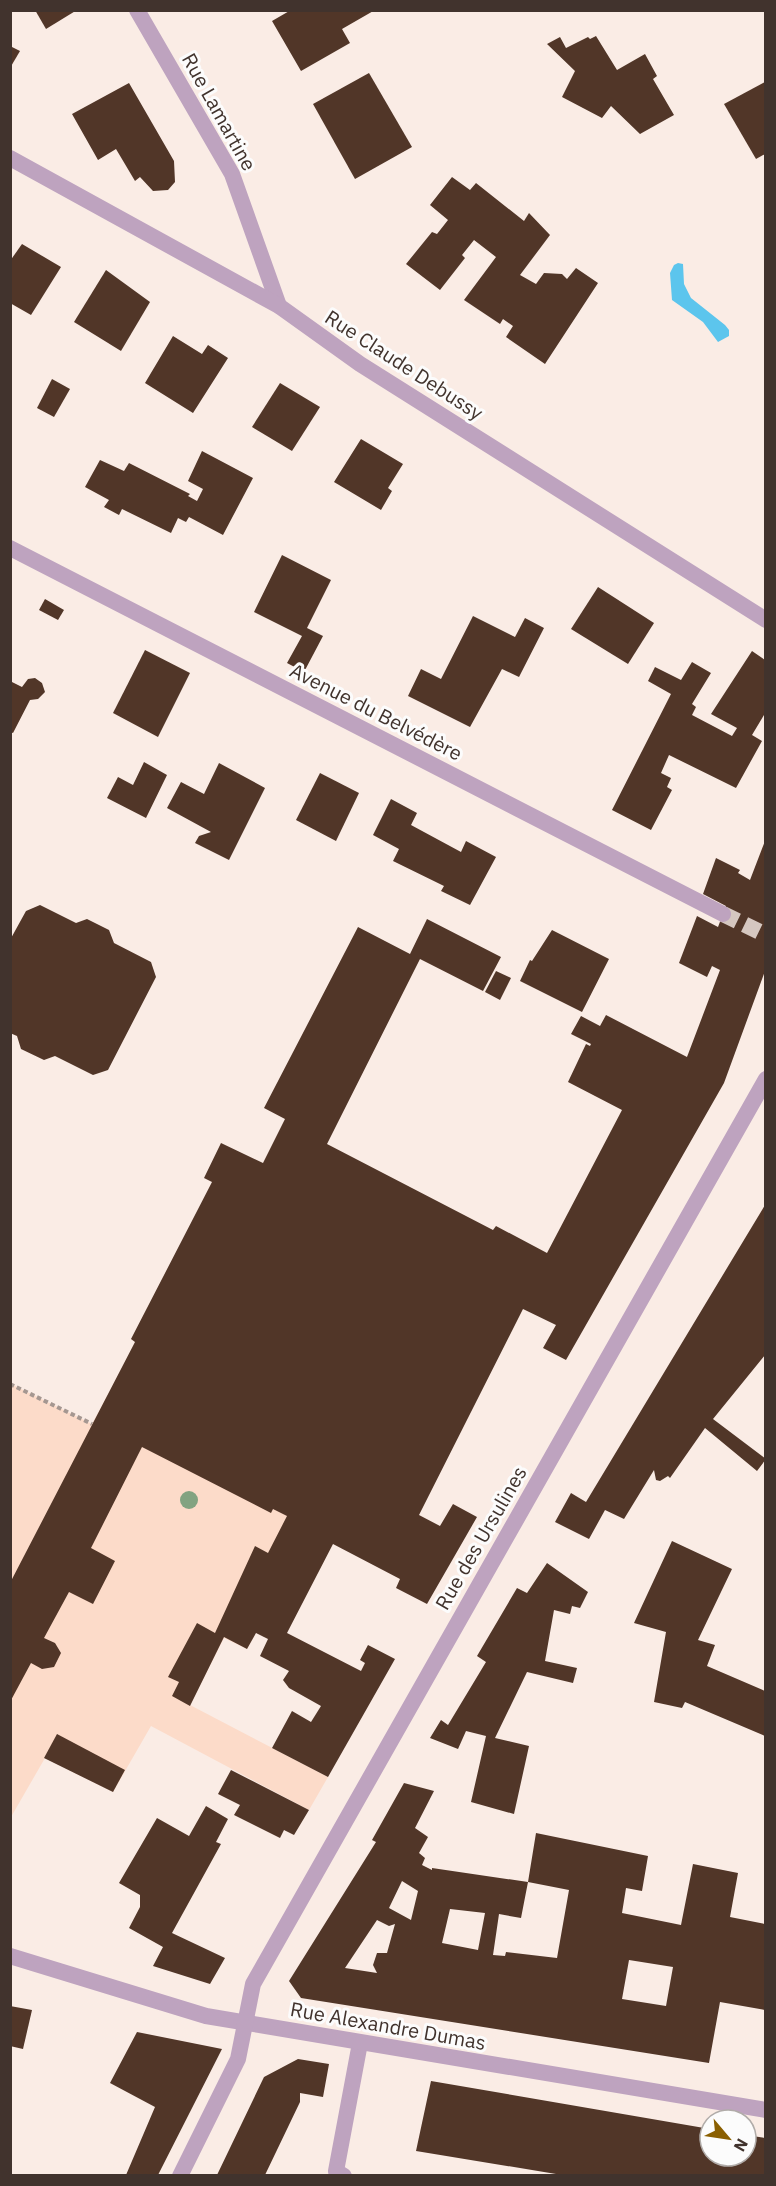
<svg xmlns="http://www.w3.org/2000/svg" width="776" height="2186" viewBox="0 0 776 2186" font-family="'IBM Plex Sans',sans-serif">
  <rect width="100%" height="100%" fill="#faece5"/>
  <path fill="#fcdbc9" d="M117 1378 332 1492 247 1649 224 1638 190 1705 328 1777 309 1810 151 1726 113 1792 45 1758 11 1817V1384L92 1424Z"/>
  <path fill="#5cc5ed" d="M678 263 683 264 684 284 691 298 725 325 729 330V336L718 342 703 322 672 300 670 273 674 265Z"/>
  <g fill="#513628" fill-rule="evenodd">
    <path d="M35 10H77L46 29Z"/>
    <path d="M291 10H375L342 29 350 43 301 71 272 21Z"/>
    <path d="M596 36 617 70 645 54 657 76 653 79 674 115 640 134 611 106 602 118 562 97 575 71 547 44 560 37 566 48 588 37 590 39Z"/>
    <path d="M10 46 20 51 10 68Z"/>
    <path d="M369 73 412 147 355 179 313 104Z"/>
    <path d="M765 82V154L756 159 724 104Z"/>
    <path d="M129 83 174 161 175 182 168 190 153 191 140 177 135 181 116 149 98 160 72 114Z"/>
    <path d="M452 177 470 190 476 183 524 221 529 213 550 235 520 275 536 284 544 273 562 274 567 279 576 268 598 283 545 364 506 337 513 326 503 319 500 324 464 300 496 257 474 240 462 255 465 258 440 290 406 264 432 232 437 234 448 220 430 205Z"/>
    <path d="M22 244 61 267 31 315 10 303V261Z"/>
    <path d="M106 270 150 302 121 351 74 322Z"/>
    <path d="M173 336 202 354 208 345 228 358 193 413 145 383Z"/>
    <path d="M52 379 70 389 54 417 37 408Z"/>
    <path d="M280 383 320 407 292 451 252 427Z"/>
    <path d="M361 439 403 464 388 488 392 491 381 510 334 482Z"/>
    <path d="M202 451 253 478 223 535 189 517 186 522 178 518 171 533 122 509 119 515 104 507 109 500 85 487 100 460 124 471 129 463 190 494 188 496 197 501 203 489 188 481Z"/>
    <path d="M282 555 331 580 307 628 323 636 304 672 287 663 302 636 254 612Z"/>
    <path d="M598 587 654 623 628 664 571 629Z"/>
    <path d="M45 599 64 610 58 620 39 610Z"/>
    <path d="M473 616 515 637 525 618 544 628 519 677 502 669 470 727 408 696 421 669 441 679Z"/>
    <path d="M145 650 190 673 158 737 113 713Z"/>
    <path d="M752 651 765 660V716L764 715 752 735 762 741 736 788 669 755 661 773 671 778 667 787 672 790 651 830 612 810 671 694 648 681 655 667 681 680 692 662 711 673 692 704 696 707 692 715 732 736 737 728 711 714Z"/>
    <path d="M35 678 42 683 45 692 38 699 30 700 13 733 10 732V681L22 687 28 679Z"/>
    <path d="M144 762 167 775 146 818 107 798 118 777 133 785Z"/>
    <path d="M219 763 265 788 229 860 195 843 199 836 211 832 167 808 181 782 204 794Z"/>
    <path d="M320 773 359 793 336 841 296 820Z"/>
    <path d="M391 799 417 813 411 825 461 852 466 841 496 857 470 905 441 891 444 886 393 861 399 849 373 835Z"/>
    <path d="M765 841V971L724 1083 566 1360 543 1348 556 1325 523 1309 419 1515 440 1526 453 1504 477 1517 427 1604 396 1588 400 1579 333 1544 287 1633 361 1671 365 1663 360 1660 368 1645 395 1659 328 1777 272 1748 292 1711 311 1722 321 1706 289 1688 283 1680 289 1671 260 1656 268 1639 256 1633 247 1649 224 1637 190 1706 172 1696 179 1682 168 1677 197 1623 215 1633 255 1546 268 1553 287 1516 273 1509 271 1513 142 1447 91 1548 115 1561 93 1604 69 1592 44 1638 55 1643 61 1653 54 1667 42 1669 31 1663 10 1702V1583L135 1342 131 1339 212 1182 204 1178 221 1143 263 1163 285 1119 264 1108 358 927 410 954 427 919 501 957 483 991 420 959 327 1144 493 1230 496 1226 547 1253 622 1110 568 1082 586 1044 590 1046 591 1044 571 1034 581 1016 600 1026 606 1015 687 1057 720 970 712 966 707 977 679 963 697 916 718 927 726 906 703 894 716 858 740 870 738 873 750 880Z"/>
    <path d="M40 905 76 923 87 919 109 930 114 943 151 962 156 977 108 1070 93 1075 55 1056 44 1060 21 1049 17 1036 10 1033V940L26 911Z"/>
    <path d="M552 930 609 959 582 1012 520 981 530 960 532 961Z"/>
    <path d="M496 971 511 978 500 1000 485 992Z"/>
    <path d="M765 1205V1355L713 1419 766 1459 757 1471 705 1428 670 1478 668 1476 660 1481 656 1480 654 1470 624 1519 605 1510 589 1539 555 1522 571 1493 586 1502Z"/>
    <path d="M672 1541 732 1569 698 1640 715 1645 707 1666 765 1691V1736L685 1702 682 1708 654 1702 666 1632 634 1623Z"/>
    <path d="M547 1563 588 1592 580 1608 572 1606 570 1614 554 1610 545 1661 577 1668 573 1683 527 1672 495 1738 529 1746 514 1814 471 1802 486 1736 466 1731 458 1749 430 1738 441 1720 448 1725 486 1662 477 1656 517 1588 527 1593Z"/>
    <path d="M57 1734 125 1770 113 1792 44 1758Z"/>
    <path d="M231 1770 309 1810 294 1835 284 1830 280 1838 234 1815 240 1805 218 1794Z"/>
    <path d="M404 1783 434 1791 415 1828 428 1837 419 1853 425 1858 422 1865 432 1870V1868L528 1882 521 1918 499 1914 493 1955 505 1956 506 1952 557 1958 569 1890 528 1882 536 1833 648 1856 642 1891 626 1888 622 1913 681 1925 693 1864 738 1873 730 1917 765 1924V2010L720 2002 709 2063 301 1998 289 1981 376 1842 372 1840ZM402 1881 418 1891 411 1920 389 1908ZM450 1909 485 1913 478 1950 442 1943ZM377 1920 389 1926 395 1924 387 1953H377L373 1965 377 1973 345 1968ZM629 1960 673 1967 666 2006 622 1999Z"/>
    <path d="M206 1806 228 1819 216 1842 221 1844 172 1933 225 1958 210 1984 153 1966 163 1947 129 1928 140 1907V1895L119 1883 157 1818 189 1836Z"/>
    <path d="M10 2006 32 2010 23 2049 10 2046Z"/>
    <path d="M137 2032 222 2049 158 2175H126L155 2107 110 2083Z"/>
    <path d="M298 2059 329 2064 323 2097 300 2093V2102L265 2175H217L264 2077Z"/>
    <path d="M431 2081 710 2129V2156H746V2135L765 2138V2175H562L416 2151Z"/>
  </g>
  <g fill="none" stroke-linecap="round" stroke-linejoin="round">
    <path stroke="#d5c7c0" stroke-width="16" stroke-dasharray="16 8" stroke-linecap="butt" d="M723 914 766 935"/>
    <path stroke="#a59791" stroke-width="4" stroke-dasharray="4.5 3" stroke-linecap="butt" d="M10 1384 92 1424"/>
    <path stroke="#bea3bf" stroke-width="16" d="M344 2176 336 2171 360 2043"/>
    <g stroke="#bea3bf" stroke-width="16">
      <path d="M137 10 232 174 279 306"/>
      <path d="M10 158 279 306 360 364 766 620"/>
      <path d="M10 548 723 914"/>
      <path d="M10 1956 206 2016 766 2110"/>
      <path d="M180 2176 238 2059 253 1984 766 1079"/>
    </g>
  </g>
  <circle fill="#82a381" cx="189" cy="1500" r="9"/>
  <g text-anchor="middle" stroke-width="6" stroke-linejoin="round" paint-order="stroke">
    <g font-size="20" fill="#41332d" stroke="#fcfcfc">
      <text transform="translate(219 112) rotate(61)" y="7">Rue Lamartine</text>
      <text transform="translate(404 365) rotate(33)" y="7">Rue Claude Debussy</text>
      <text transform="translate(376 712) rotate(27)" y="7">Avenue du Belvédère</text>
      <text transform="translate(481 1538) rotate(-60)" y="7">Rue des Ursulines</text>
      <text transform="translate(388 2026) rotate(10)" y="7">Rue Alexandre Dumas</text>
    </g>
  </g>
  <rect width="776" height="2186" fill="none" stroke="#41332d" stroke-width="24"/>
  <g transform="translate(728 2138) rotate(119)"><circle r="28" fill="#fcfcfc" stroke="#b1aca9" stroke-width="1.5"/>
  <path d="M0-4.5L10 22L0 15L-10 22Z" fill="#8a5f01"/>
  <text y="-9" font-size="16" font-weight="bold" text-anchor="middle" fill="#41332d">N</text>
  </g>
</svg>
